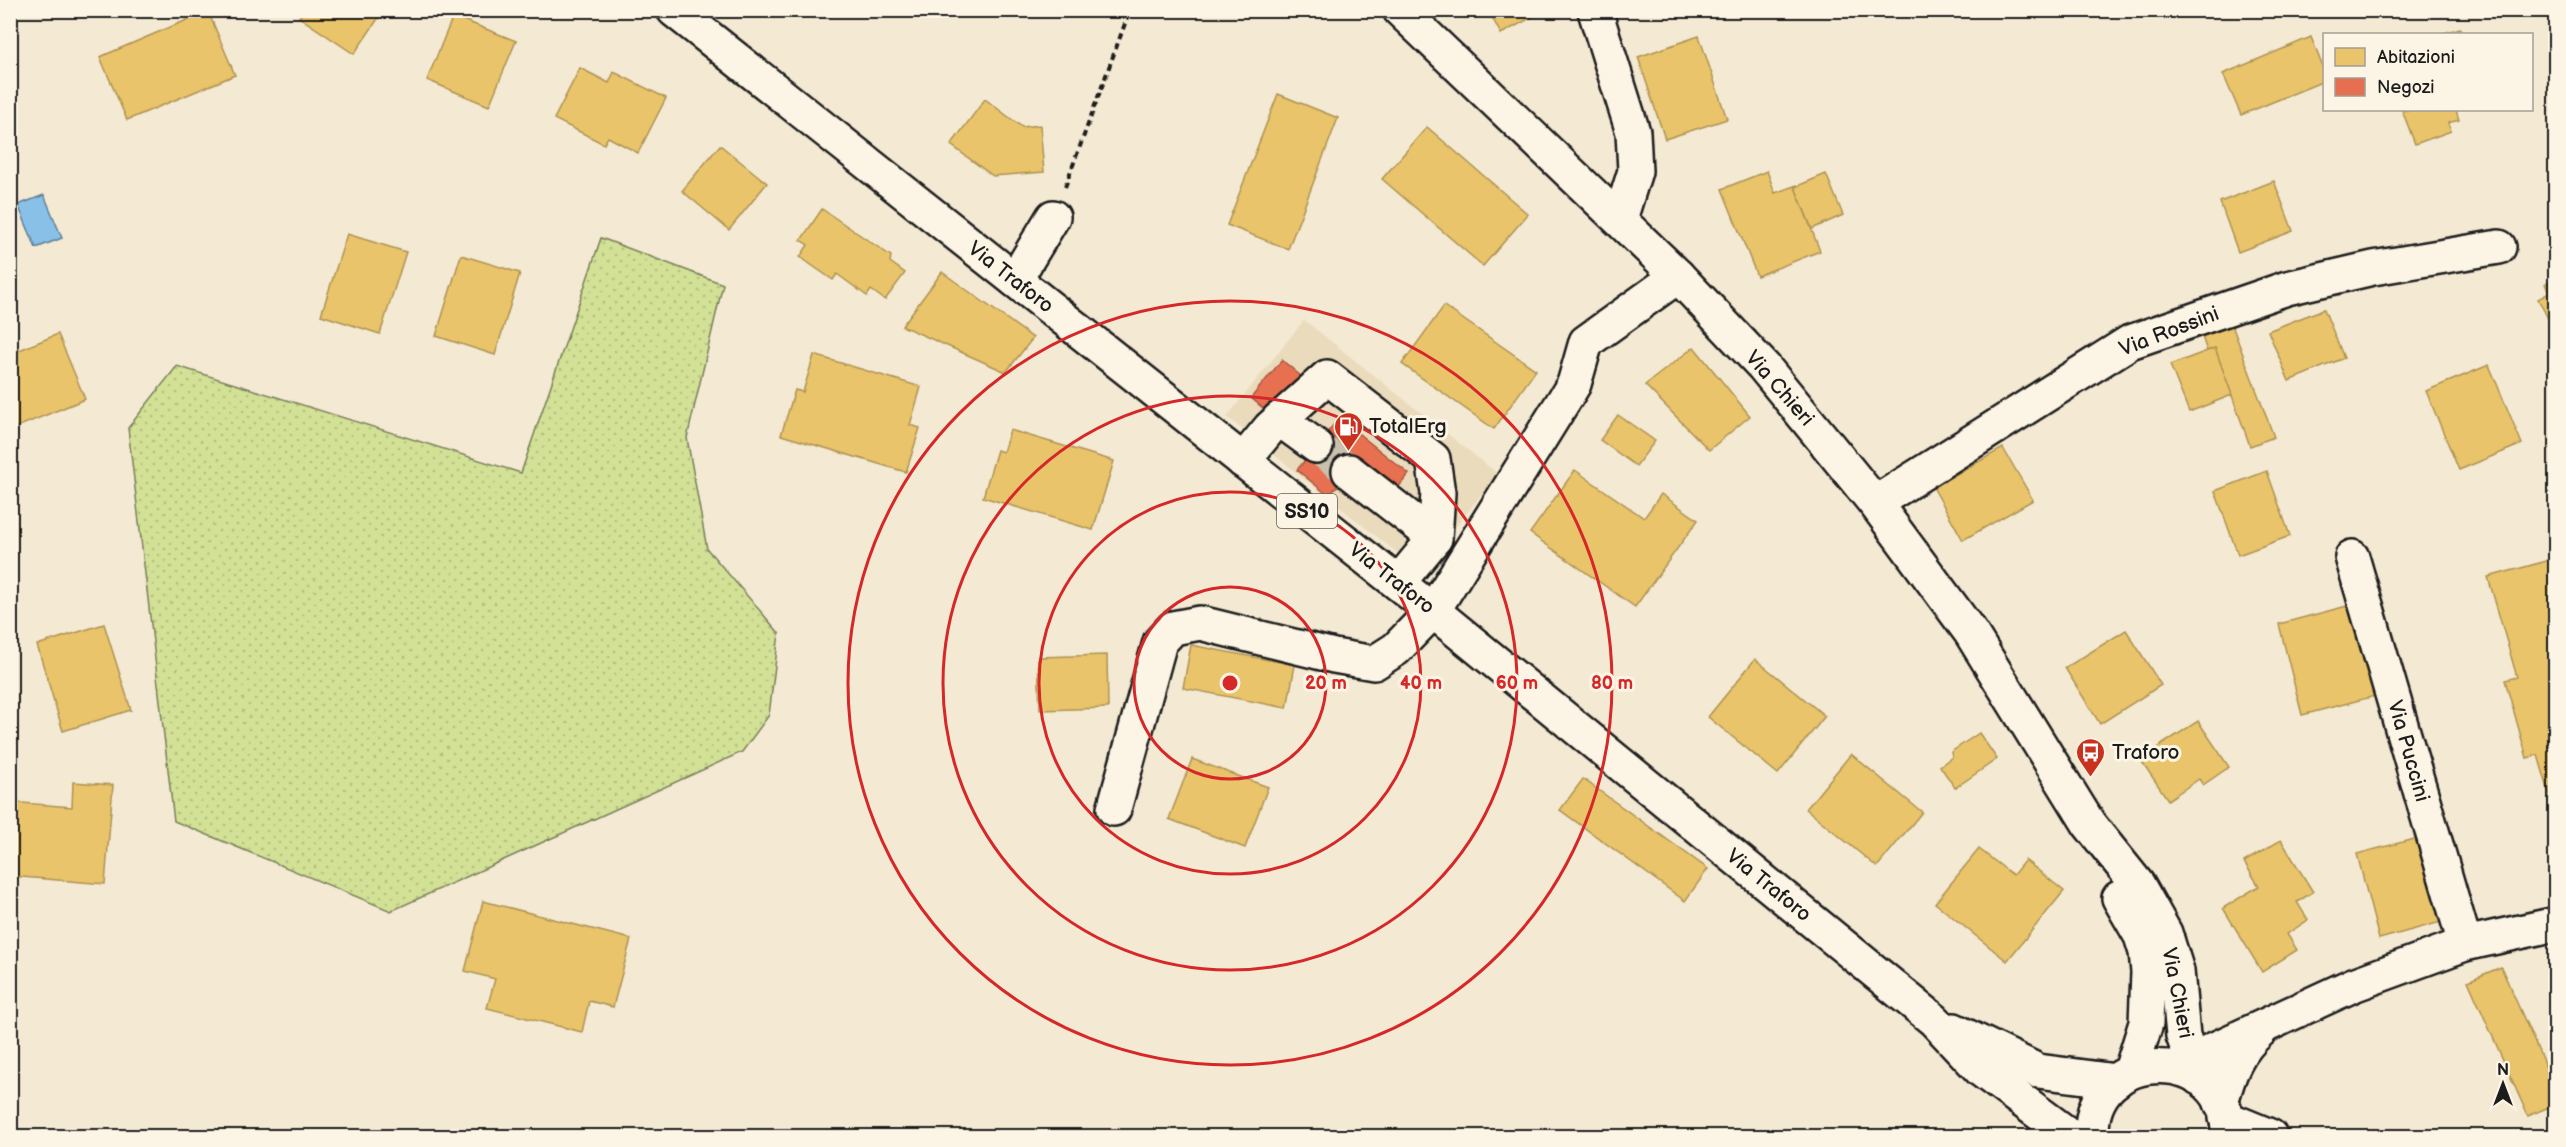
<svg xmlns="http://www.w3.org/2000/svg" width="2566" height="1147" viewBox="0 0 2566 1147" font-family="'Balsamiq Sans',sans-serif">
  <defs>
    <pattern id="grass-dots" width="8" height="8" patternUnits="userSpaceOnUse" patternTransform="scale(1.5)"><rect width="8" height="8" fill="#d2e195"/><path d="M2 2h.1M6 6h.1" fill="none" stroke="#b4c080" stroke-width="1.8" stroke-linecap="round"/></pattern>
  </defs>
  <rect width="100%" height="100%" fill="#f4e9d3"/>
  <filter id="ink" filterUnits="userSpaceOnUse"><feTurbulence type="fractalNoise" baseFrequency=".0167" numOctaves="2"/><feDisplacementMap in="SourceGraphic" scale="12" xChannelSelector="R" yChannelSelector="G"/><feConvolveMatrix kernelMatrix="1 2 1 2 8 2 1 2 1" color-interpolation-filters="sRGB"/></filter>
  <g filter="url(#ink)">
    <path fill="#eadbbd" d="M1304 320 1498 474 1420 571 1227 417Z"/>
    <path fill="url(#grass-dots)" stroke="#777e58" stroke-width="1.5" d="M601 238 723 284 687 438 707 549 779 633 769 715 742 752 391 911 174 821 128 428 177 366 521 473Z"/>
    <path fill="#89c0e7" stroke="#5d7e96" stroke-width="1.5" d="M44 195 62 238 36 248 18 205Z"/>
    <g fill="#e9c46a" stroke="#ac9253" stroke-width="1.5">
      <path d="M304 10H384L354 54 299 17Z"/>
      <path d="M1488 10H1545L1501 34Z"/>
      <path d="M208 11 235 75 127 120 100 57Z"/>
      <path d="M453 16 516 41 489 106 427 80Z"/>
      <path d="M2460 28 2462 34H2441Z"/>
      <path d="M1699 36 1727 119 1665 139 1638 57Z"/>
      <path d="M2311 37 2324 70V81L2241 115 2223 74Z"/>
      <path d="M580 68 609 83 614 72 666 98 638 153 608 137 604 144 554 119Z"/>
      <path d="M1278 94 1338 118 1288 249 1227 225Z"/>
      <path d="M985 99 1022 127 1040 125 1044 172 993 176 951 145Z"/>
      <path d="M2402 110H2456L2459 120 2448 123 2451 131 2415 144Z"/>
      <path d="M1427 127 1528 214 1483 266 1382 179Z"/>
      <path d="M720 145 767 183 729 230 682 191Z"/>
      <path d="M1767 171 1775 193 1797 185 1795 187 1820 251 1757 276 1722 189Z"/>
      <path d="M1826 174 1843 215 1812 229 1795 187Z"/>
      <path d="M2274 181 2293 231 2238 252 2220 202Z"/>
      <path d="M822 209 891 256 890 262 905 273 885 300 871 290 867 296 837 274 833 280 800 257 808 245 801 240Z"/>
      <path d="M347 234 406 252 380 334 321 315Z"/>
      <path d="M461 255 520 273 495 355 436 336Z"/>
      <path d="M942 272 1033 338 1006 372 902 326Z"/>
      <path d="M2556 279V334L2538 299 2549 293 2545 284Z"/>
      <path d="M1444 306 1536 370 1494 429 1402 364Z"/>
      <path d="M2324 309 2344 358 2289 381 2268 331Z"/>
      <path d="M2230 320 2274 437 2250 446 2215 348 2207 351 2200 331Z"/>
      <path d="M58 334 85 399 10 430V335L17 351Z"/>
      <path d="M1694 347 1750 416 1709 450 1645 385Z"/>
      <path d="M2215 348 2232 395 2189 412 2170 365Z"/>
      <path d="M814 355 921 387 910 425 920 428 906 472 781 435 795 390 803 392Z"/>
      <path d="M2489 365 2522 444 2459 470 2426 391Z"/>
      <path d="M1618 415 1655 441 1636 466 1600 440Z"/>
      <path d="M1010 430 1114 461 1093 530 983 497 997 450 1003 452Z"/>
      <path d="M2003 448 2033 500 1963 540 1933 487Z"/>
      <path d="M1575 470 1644 518 1661 494 1698 520 1635 607 1530 533Z"/>
      <path d="M2267 471 2290 536 2238 555 2215 491Z"/>
      <path d="M2554 559 2556 564V816L2538 755 2527 758 2505 680 2517 677 2488 577Z"/>
      <path d="M2351 605 2375 696 2302 715 2279 624Z"/>
      <path d="M104 624 131 710 63 731 37 645Z"/>
      <path d="M2126 630 2161 685 2100 724 2065 668Z"/>
      <path d="M1191 645 1295 665 1287 708 1183 688Z"/>
      <path d="M1107 655 1108 708 1040 710 1038 657Z"/>
      <path d="M1755 659 1825 716 1778 774 1708 717Z"/>
      <path d="M2198 721 2229 767 2203 785 2199 779 2168 800 2140 759Z"/>
      <path d="M1979 733 1997 759 1955 788 1940 766 1952 757 1951 752Z"/>
      <path d="M1851 754 1922 812 1877 867 1806 809Z"/>
      <path d="M1192 759 1268 787 1245 848 1169 819Z"/>
      <path d="M1583 779 1708 869 1685 901 1560 810Z"/>
      <path d="M73 782 113 785 105 884 10 876V802L72 807Z"/>
      <path d="M2418 838 2441 922 2379 939 2357 854Z"/>
      <path d="M2281 840 2313 892 2297 902 2308 920 2287 934 2297 950 2262 972 2223 908 2259 886 2244 862Z"/>
      <path d="M1979 849 2013 875 2025 860 2064 891 2007 961 1935 903Z"/>
      <path d="M483 901 631 939 613 1007 589 1001 582 1032 487 1008 495 979 465 971Z"/>
      <path d="M2501 967 2556 1090V1104L2528 1116 2468 981Z"/>
    </g>
    <g fill="#e76f51" stroke="#aa5641" stroke-width="1.5">
      <path d="M1282 360 1302 377 1271 415 1251 398Z"/>
      <path d="M1339 418 1409 474 1392 495 1354 465 1329 496 1297 470Z"/>
    </g>
    <g fill="none" stroke-linecap="round" stroke-linejoin="round">
      <path stroke="#c9c0ae" stroke-width="33" stroke-dasharray="33 16" stroke-linecap="butt" d="M1316 446 1349 471"/>
      <defs>
        <g id="minor">
          <path d="M1595 11 1633 132 1635 171 1620 219"/>
          <path d="M1015 280 1053 217"/>
          <path d="M1279 419 1316 446"/>
          <path d="M1243 461 1270 428 1327 377 1433 459 1438 493 1435 538 1398 583"/>
          <path d="M1349 471 1435 538"/>
          <path d="M1875 503 2130 342 2287 288 2373 268 2499 247"/>
          <path d="M2352 557 2465 944"/>
          <path d="M1114 809 1160 642 1173 628 1200 623 1334 656 1374 663 1396 649 1433 611 1574 384 1586 342 1678 276"/>
          <path d="M2199 1078 2210 1051 2353 985 2465 944 2556 924"/>
          <path d="M2221 1103C2229 1073 2237 1051 2261 1030"/>
          <path d="M2226 1118 2270 1136"/>
        </g>
        <g id="major">
          <path d="M674 10 1433 611 1934 1020 1981 1070 2070 1136"/>
          <path d="M1400 10 1678 276 1764 367 1875 503 1971 633 2089 824 2138 885 2165 933 2177 971 2183 1036 2199 1078"/>
          <path d="M2119 898 2141 936 2146 952 2148 972 2146 1023 2131 1071"/>
          <path d="M1954 1030 2038 1071 2116 1081"/>
          <path d="M2092 1136C2088 1043 2232 1044 2228 1136"/>
        </g>
      </defs>
      <use href="#minor" stroke="#1c1c1c" stroke-width="38"/>
      <use href="#major" stroke="#1c1c1c" stroke-width="38"/>
      <path stroke="#1c1c1c" stroke-width="4" stroke-dasharray="6 4.5" stroke-linecap="butt" d="M1065 187 1130 10"/>
      <use href="#minor" stroke="#fcf5e5" stroke-width="33"/>
      <use href="#major" stroke="#fcf5e5" stroke-width="33"/>
    </g>
  </g>
  <g fill="none" stroke="#d62828" stroke-width="3">
    <circle cx="1230" cy="683" r="96"/>
    <circle cx="1230" cy="683" r="191"/>
    <circle cx="1230" cy="683" r="287"/>
    <circle cx="1230" cy="683" r="382"/>
  </g>
  <defs>
    <symbol id="fuel-pin" viewBox="-11 -11 22 30"><path d="M0 17L-7.5 6A9.5 9.5 0 1 1 7.5 6Z" fill="#c8321e" stroke="#fcf5e5"/><path d="M-5.5-6h7V0h2V4h1.3V-2.5L3-4.5l.8-.8L6-3V5H2.5V1h-1V6h-7ZM-4.2-4.7v3.2H.2V-4.7Z" fill="#fff"/></symbol>
    <symbol id="bus-pin" viewBox="-11 -11 22 30"><path d="M0 17L-7.5 6A9.5 9.5 0 1 1 7.5 6Z" fill="#c8321e" stroke="#fcf5e5"/><path d="M-5-6H5V4H4V6H2V4H-2V6H-4V4H-5ZM-3.5-4V0h7V-4ZM-3.5 1.2v1.5H-2V1.2ZM2 1.2v1.5H3.5V1.2Z" fill="#fff"/></symbol>
  </defs>
  <g fill-rule="evenodd">
    <use href="#fuel-pin" x="1332" y="410" width="33" height="45"/>
    <use href="#bus-pin" x="2074" y="736" width="33" height="45"/>
  </g>
  <g text-anchor="middle" stroke-width="6" stroke-linejoin="round" paint-order="stroke">
    <rect fill="#fcf5e5" stroke="#5f5d58" stroke-width="1.5" x="1277" y="494" width="60" height="34" rx="4.5"/>
    <g font-size="20" font-weight="bold" fill="#1c1c1c">
      <text x="1307" y="518">SS10</text>
    </g>
    <g font-size="21" fill="#1c1c1c" stroke="#fcf5e5">
      <text transform="translate(1011 277) rotate(38)" y="7">Via Traforo</text>
      <text transform="translate(2169 331) rotate(-21)" y="7">Via Rossini</text>
      <text transform="translate(1780 388) rotate(49)" y="7">Via Chieri</text>
      <text transform="translate(1392 578) rotate(38)" y="7">Via Traforo</text>
      <text transform="translate(2409 751) rotate(74)" y="7">Via Puccini</text>
      <text transform="translate(1769 885) rotate(39)" y="7">Via Traforo</text>
      <text transform="translate(2178 993) rotate(79)" y="7">Via Chieri</text>
    </g>
    <g font-size="21" fill="#1c1c1c" stroke="#fcf5e5" text-anchor="start">
      <text x="1369" y="433">TotalErg</text>
      <text x="2112" y="759">Traforo</text>
    </g>
  </g>
  <circle cx="1230" cy="683" r="9" fill="#d62828" stroke="#fcf5e5" stroke-width="3"/>
  <g font-size="18" text-anchor="middle" font-weight="bold" fill="#d62828" stroke="#fcf5e5" stroke-width="6" stroke-linejoin="round" paint-order="stroke">
    <text x="1326" y="689">20 m</text>
    <text x="1421" y="689">40 m</text>
    <text x="1517" y="689">60 m</text>
    <text x="1612" y="689">80 m</text>
  </g>
  <rect width="2566" height="1147" fill="none" stroke="#fcf5e5" stroke-width="36"/>
  <rect x="18" y="18" width="2530" height="1111" fill="none" stroke="#1c1c1c" stroke-width="2" filter="url(#ink)"/>
  <rect x="2323" y="33" width="210" height="78" fill="#fcf5e5" stroke="#a29e95" stroke-width="1.5"/>
  <rect x="2335" y="48" width="30" height="18" fill="#e9c46a" stroke="#a29e95" stroke-width="1.5"/>
  <text x="2377" y="63" font-size="18" fill="#1c1c1c">Abitazioni</text>
  <rect x="2335" y="78" width="30" height="18" fill="#e76f51" stroke="#a29e95" stroke-width="1.5"/>
  <text x="2377" y="93" font-size="18" fill="#1c1c1c">Negozi</text>
  <g transform="translate(2503 1084)" stroke="#fcf5e5" stroke-width="4.5" paint-order="stroke">
  <path d="M0-4.5L10 22L0 15L-10 22Z" fill="#1c1c1c"/>
  <text y="-9" font-size="16" font-weight="bold" text-anchor="middle" fill="#1c1c1c">N</text>
  </g>
</svg>
